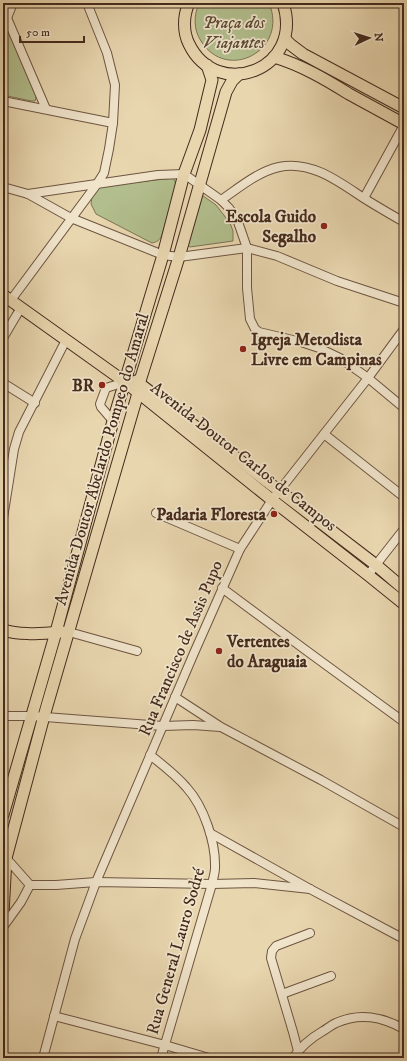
<svg xmlns="http://www.w3.org/2000/svg" width="407" height="1061" viewBox="0 0 407 1061" font-family="'IM FELL DW Pica',serif">
  <rect width="100%" height="100%" fill="#e8d6af"/>
  <filter id="stains"><feTurbulence type="fractalNoise" baseFrequency=".005" numOctaves="4"/><feColorMatrix values="0 0 0 0 .2 0 0 0 0 .09 0 0 0 0 .02 0 0 0 .5 -.17"/></filter>
  <radialGradient id="worn" r=".72"><stop offset=".6" stop-color="#630" stop-opacity="0"/><stop offset="1" stop-color="#630" stop-opacity=".3"/></radialGradient>
  <g fill="#b2be8d" stroke="#7c7454">
    <path d="M199 3H269C289 50 227 83 201 41 193 29 194 15 199 3Z"/>
    <path d="M6 32 10 33 37 94 35 101H31L3 95V35Z"/>
    <path d="M173 178 175 181 176 186 162 235C160 240 157 242 152 243L96 214 91 204 92 196 96 190 103 186Z"/>
    <path d="M199 193 216 205 230 223 233 231V241L190 247 185 243Z"/>
  </g>
  <g fill="none" stroke-linecap="round" stroke-linejoin="round">
    <defs>
      <g id="minor">
        <path d="M7 18 46 109"/>
        <path d="M3 28 13 3"/>
        <path d="M3 101 113 123"/>
        <path d="M3 187 28 194 71 218 163 255 179 257 247 248 277 256 337 281 404 303"/>
        <path d="M28 194 158 175 184 174 221 200 229 208 238 222 247 248V288L250 319 255 329 259 332 301 342 319 348 340 358 368 378 404 408"/>
        <path d="M364 198 404 125"/>
        <path d="M221 200C239 188 257 172 279 167 310 160 338 181 362 197 376 206 390 214 404 222"/>
        <path d="M11 300 97 184 104 173 109 149 113 123 115 85 107 53 87 3"/>
        <path d="M3 338 16 316 21 308"/>
        <path d="M3 383 35 403"/>
        <path d="M113 421 101 407 100 404 106 388 125 382"/>
        <path d="M324 434 404 497"/>
        <path d="M156 513 240 549"/>
        <path d="M3 518 14 449 19 432 66 340"/>
        <path d="M368 575 404 529"/>
        <path d="M222 588 311 654 404 722"/>
        <path d="M69 632 137 651"/>
        <path d="M175 697 221 727 321 780 404 827"/>
        <path d="M3 716H32L163 726 193 725 220 727"/>
        <path d="M150 755C163 765 176 775 187 788 204 807 216 843 215 868 215 873 213 879 212 884L161 1058"/>
        <path d="M210 833 310 889 404 939"/>
        <path d="M5 857 15 868 30 885H56L96 882 212 884 254 883 310 889"/>
        <path d="M3 927 21 902 30 885"/>
        <path d="M282 994 331 976"/>
        <path d="M54 1016 165 1045 209 1058"/>
        <path d="M298 1051 293 1032 271 958 272 951 276 946 310 933"/>
        <path d="M43 1058 75 939 96 882 194 653 240 549 272 500 368 378 404 329"/>
        <path d="M293 1058C301 1046 311 1038 323 1031 327 1029 331 1025 336 1023 360 1012 382 1017 404 1029"/>
      </g>
      <g id="major">
        <path d="M189 3C183 16 183 32 189 44 217 102 305 70 283 3"/>
        <path d="M285 39 291 45 303 54 404 108"/>
        <path d="M274 57C301 65 325 79 349 94 367 104 386 114 404 124"/>
        <path d="M3 295 125 382 272 500 368 575 404 604"/>
        <path d="M136 381 376 565 404 589"/>
        <path d="M3 630C22 636 43 633 62 632"/>
        <path d="M3 815 56 632 113 421 163 255 184 174 200 130 212 80 207 65"/>
        <path d="M3 914 6 858 44 716 138 393 139 384 179 257 226 92 232 81 239 74"/>
      </g>
    </defs>
    <use href="#minor" stroke="#6e5541" stroke-width="10"/>
    <use href="#major" stroke="#452a1c" stroke-width="13"/>
    <use href="#minor" stroke="#f0e4cb" stroke-width="8"/>
    <use href="#major" stroke="#e8d6af" stroke-width="11"/>
  </g>
  <g fill="#8f2418" stroke="#f0e4cb" stroke-width="1.5">
    <circle cx="324" cy="226" r="4"/>
    <circle cx="243" cy="349" r="4"/>
    <circle cx="102" cy="385" r="4"/>
    <circle cx="274" cy="514" r="4"/>
    <circle cx="219" cy="651" r="4"/>
  </g>
  <g text-anchor="middle" stroke-width="3.5" stroke-linejoin="round" paint-order="stroke">
    <g font-size="17" font-style="italic" fill="#5b4833" stroke="#f0e4cb">
      <text x="234" y="28">Praça dos<tspan x="234" dy="20">Viajantes</tspan></text>
    </g>
    <g font-size="17" font-weight="bold" fill="#452a1c" stroke="#f0e4cb" text-anchor="end">
      <text x="316" y="222">Escola Guido<tspan x="316" dy="20">Segalho</tspan></text>
      <text x="251" y="345" text-anchor="start">Igreja Metodista<tspan x="251" dy="20">Livre em Campinas</tspan></text>
      <text x="94" y="391">BR</text>
      <text x="266" y="520">Padaria Floresta</text>
      <text x="227" y="647" text-anchor="start">Vertentes<tspan x="227" dy="20">do Araguaia</tspan></text>
    </g>
    <g font-size="17" fill="#452a1c" stroke="#f0e4cb">
      <text transform="translate(244 456) rotate(38)" y="6">Avenida Doutor Carlos de Campos</text>
      <text transform="translate(101 459) rotate(-74)" y="6">Avenida Doutor Abelardo Pompeo do Amaral</text>
      <text transform="translate(180 648) rotate(-67)" y="6">Rua Francisco de Assis Pupo</text>
      <text transform="translate(175 951) rotate(-74)" y="6">Rua General Lauro Sodré</text>
    </g>
  </g>
  <rect width="407" height="1061" fill="none" stroke="#e8d6af" stroke-width="16"/>
  <rect x="4" y="4" width="399" height="1053" fill="none" stroke="#452a1c" stroke-width="2"/>
  <rect x="8" y="8" width="391" height="1045" fill="none" stroke="#452a1c"/>
  <g transform="translate(369 38) rotate(86)" stroke="#f0e4cb" stroke-width="3" paint-order="stroke">
  <path d="M0-3L7 15L0 10L-7 15Z" fill="#452a1c"/>
  <text y="-6" font-size="11" font-weight="bold" text-anchor="middle" fill="#452a1c">N</text>
  </g>
  <path d="M20 36v6h64v-6" fill="none" stroke="#452a1c" stroke-width="2"/>
  <text x="26" y="36" font-size="12" fill="#452a1c" stroke="#f0e4cb" stroke-width="3" paint-order="stroke">50 m</text>
  <rect width="100%" height="100%" filter="url(#stains)"/>
  <rect width="100%" height="100%" fill="url(#worn)"/>
</svg>
